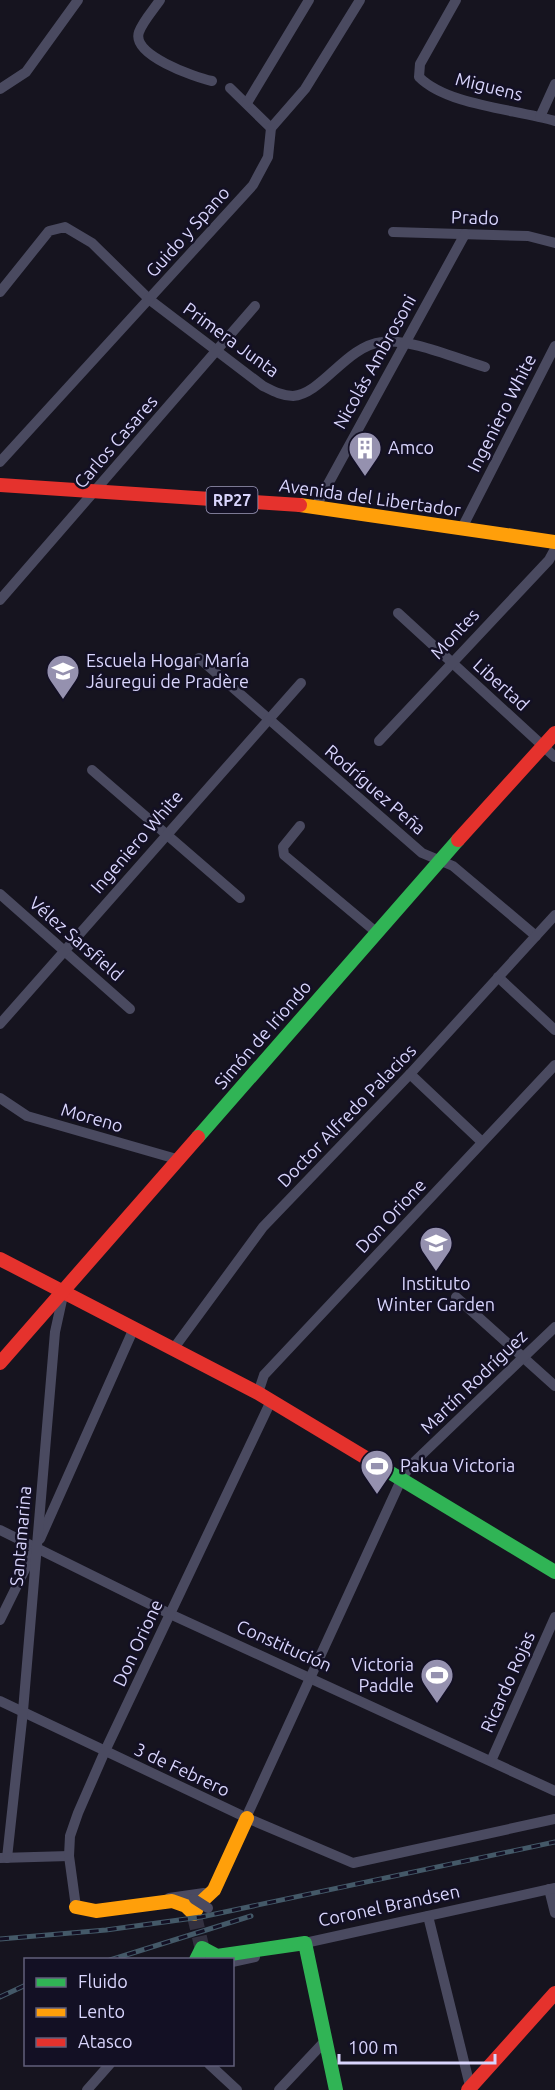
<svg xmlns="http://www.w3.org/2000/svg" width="555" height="2090" viewBox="0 0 555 2090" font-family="Ubuntu,sans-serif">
  <rect width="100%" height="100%" fill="#16141f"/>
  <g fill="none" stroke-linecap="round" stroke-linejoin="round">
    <path stroke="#333140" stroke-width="15" stroke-dasharray="15 8" stroke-linecap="butt" d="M194 1914 202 1948"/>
    <g stroke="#4a4a60" stroke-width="10">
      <path d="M160 0C154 9 143 21 139 32 131 55 194 77 212 81"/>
      <path d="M456 0 420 64 419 77C448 106 516 109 555 121"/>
      <path d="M230 88 271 128"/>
      <path d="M0 89 26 72 78 0"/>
      <path d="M247 103 309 0"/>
      <path d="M540 117 555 84"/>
      <path d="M393 232 528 236 555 243"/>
      <path d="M0 292 49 231 65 227 92 243 150 300 263 386C273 391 282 396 293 396 322 394 346 346 382 342 410 338 457 359 485 367"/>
      <path d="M0 462 253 185 268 157 271 128 305 89 360 0"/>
      <path d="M316 506 465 234"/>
      <path d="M462 528 555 346"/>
      <path d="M0 600 255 306"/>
      <path d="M398 613 555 757"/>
      <path d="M199 658 422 853 453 866 536 936"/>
      <path d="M379 741 549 560 555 549"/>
      <path d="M92 770 240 898"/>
      <path d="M300 826 283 847 284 855 376 932"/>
      <path d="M0 894 130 1009"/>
      <path d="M498 977 555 1030"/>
      <path d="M0 1024 301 683"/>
      <path d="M410 1074 482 1142"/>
      <path d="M0 1098 27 1116 180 1160"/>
      <path d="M456 1297 555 1386"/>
      <path d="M174 1348 263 1227 410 1074 555 915"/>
      <path d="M258 1393 264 1375 555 1065"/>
      <path d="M0 1530 170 1614 555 1791"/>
      <path d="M40 1539 134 1328"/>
      <path d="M0 1620 33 1553"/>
      <path d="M0 1701 247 1818 353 1863 555 1819"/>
      <path d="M491 1761 555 1617"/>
      <path d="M244 1822 402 1478 411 1465 555 1327"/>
      <path d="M0 1858 69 1856"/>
      <path d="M7 1858 23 1711 55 1332 64 1291"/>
      <path d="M549 1889 555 1913"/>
      <path d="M169 1898 204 1893"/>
      <path d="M82 1907H76L69 1856 70 1836 78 1813 105 1751 271 1401"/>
      <path d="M428 1916 471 2090"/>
      <path d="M305 1943 555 1888"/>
      <path d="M232 1962 255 1957"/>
      <path d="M209 2064 237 2090"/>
      <path d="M87 2090 110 2064"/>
      <path d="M279 2090 326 2040"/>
    </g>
    <g stroke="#30b455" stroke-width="14">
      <path d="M198 1137 458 840"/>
      <path d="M371 1461 555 1572"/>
      <path d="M196 1960 202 1948 217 1956 305 1943 336 2090"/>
    </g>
    <g stroke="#ff9f0a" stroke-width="14">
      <path d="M300 505 555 542"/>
      <path d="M76 1907 96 1911 172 1901 186 1906 194 1914 199 1904 214 1890 247 1818"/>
    </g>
    <g stroke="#e5322d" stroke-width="14">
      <path d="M0 485 300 505"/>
      <path d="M458 840 555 733"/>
      <path d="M0 1259 258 1393 371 1461"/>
      <path d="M0 1363 198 1137"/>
      <path d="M468 2090 555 1993"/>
    </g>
    <defs>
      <g id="rail">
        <path d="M0 1939 106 1930 201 1917 555 1842"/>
        <path d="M110 1960 251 1916"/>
        <path d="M0 1997 26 1985"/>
      </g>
    </defs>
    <use href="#rail" stroke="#445968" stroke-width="5"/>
    <use href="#rail" stroke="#131024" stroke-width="3" stroke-dasharray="9" stroke-linecap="butt"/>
    <path stroke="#4a4a60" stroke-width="10" d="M194 1899 208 1908"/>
  </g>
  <defs>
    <symbol id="building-pin" viewBox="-11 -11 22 30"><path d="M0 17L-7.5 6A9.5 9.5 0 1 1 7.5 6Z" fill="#9591af" stroke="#131024"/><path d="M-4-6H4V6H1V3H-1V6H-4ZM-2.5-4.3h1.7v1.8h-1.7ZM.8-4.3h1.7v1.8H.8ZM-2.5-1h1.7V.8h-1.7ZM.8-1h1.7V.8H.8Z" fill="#fff"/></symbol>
    <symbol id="school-pin" viewBox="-11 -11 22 30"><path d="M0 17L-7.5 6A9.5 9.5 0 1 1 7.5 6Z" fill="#9591af" stroke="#131024"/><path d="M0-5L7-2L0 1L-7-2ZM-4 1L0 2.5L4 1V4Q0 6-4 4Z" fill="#fff"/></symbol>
    <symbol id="stadium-pin" viewBox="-11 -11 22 30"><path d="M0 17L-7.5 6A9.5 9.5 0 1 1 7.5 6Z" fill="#9591af" stroke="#131024"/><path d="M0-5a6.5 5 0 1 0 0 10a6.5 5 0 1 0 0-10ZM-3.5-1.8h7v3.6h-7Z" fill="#fff"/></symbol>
  </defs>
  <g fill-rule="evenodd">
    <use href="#building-pin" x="346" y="429" width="38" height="52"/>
    <use href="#school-pin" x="44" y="652" width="38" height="52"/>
    <use href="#school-pin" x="417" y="1224" width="38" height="52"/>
    <use href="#stadium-pin" x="358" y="1447" width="38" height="52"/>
    <use href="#stadium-pin" x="418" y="1656" width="38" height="52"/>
  </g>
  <g text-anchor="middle" stroke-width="5" stroke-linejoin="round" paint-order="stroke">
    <rect fill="#131024" stroke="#9e9abc" stroke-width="1.5" x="206.5" y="487" width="51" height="26" rx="4.5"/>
    <g font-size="16" font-weight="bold" fill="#d9d5fd">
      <text x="232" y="506">RP27</text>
    </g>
    <g font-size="18" fill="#d9d5fd" stroke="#131024">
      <text transform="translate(489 87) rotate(14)" y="6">Miguens</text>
      <text transform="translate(475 218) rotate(2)" y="6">Prado</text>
      <text transform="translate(188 232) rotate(-48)" y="6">Guido y Spano</text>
      <text transform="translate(231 340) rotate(36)" y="6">Primera Junta</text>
      <text transform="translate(375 362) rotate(-61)" y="6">Nicolás Ambrosoni</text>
      <text transform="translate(502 413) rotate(-63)" y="6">Ingeniero White</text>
      <text transform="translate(116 442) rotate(-49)" y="6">Carlos Casares</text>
      <text transform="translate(370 498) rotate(8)" y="6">Avenida del Libertador</text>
      <text transform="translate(455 634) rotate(-47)" y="6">Montes</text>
      <text transform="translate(501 685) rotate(42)" y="6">Libertad</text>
      <text transform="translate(375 790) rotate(41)" y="6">Rodríguez Peña</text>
      <text transform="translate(137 842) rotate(-49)" y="6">Ingeniero White</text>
      <text transform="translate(76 939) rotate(41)" y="6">Vélez Sarsfield</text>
      <text transform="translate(263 1035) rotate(-49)" y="6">Simón de Iriondo</text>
      <text transform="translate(347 1116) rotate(-46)" y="6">Doctor Alfredo Palacios</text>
      <text transform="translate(92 1118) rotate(16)" y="6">Moreno</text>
      <text transform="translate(391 1216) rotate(-47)" y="6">Don Orione</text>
      <text transform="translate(474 1382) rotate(-44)" y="6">Martín Rodríguez</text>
      <text transform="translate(21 1536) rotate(-85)" y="6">Santamarina</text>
      <text transform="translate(138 1643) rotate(-65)" y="6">Don Orione</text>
      <text transform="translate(284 1646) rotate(24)" y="6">Constitución</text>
      <text transform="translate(508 1682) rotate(-66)" y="6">Ricardo Rojas</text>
      <text transform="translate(182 1770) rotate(25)" y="6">3 de Febrero</text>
      <text transform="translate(389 1906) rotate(-12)" y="6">Coronel Brandsen</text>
    </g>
    <g font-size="18" fill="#d9d5fd" stroke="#131024" text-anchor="start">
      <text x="388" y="454">Amco</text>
      <text x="86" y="667">Escuela Hogar María<tspan x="86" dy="21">Jáuregui de Pradère</tspan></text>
      <text x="436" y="1290" text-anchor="middle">Instituto<tspan x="436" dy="21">Winter Garden</tspan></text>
      <text x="400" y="1472">Pakua Victoria</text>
      <text x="414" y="1671" text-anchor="end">Victoria<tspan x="414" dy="21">Paddle</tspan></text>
    </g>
  </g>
  <rect x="24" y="1958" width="210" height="108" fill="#131024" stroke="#625f7b" stroke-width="1.5"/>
  <rect x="36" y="1978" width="30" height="9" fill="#30b455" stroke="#625f7b" stroke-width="1.5"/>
  <text x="78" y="1988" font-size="18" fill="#d9d5fd">Fluido</text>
  <rect x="36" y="2008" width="30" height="9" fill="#ff9f0a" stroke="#625f7b" stroke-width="1.5"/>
  <text x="78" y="2018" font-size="18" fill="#d9d5fd">Lento</text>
  <rect x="36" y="2038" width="30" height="9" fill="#e5322d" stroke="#625f7b" stroke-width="1.5"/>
  <text x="78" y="2048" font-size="18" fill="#d9d5fd">Atasco</text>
  <path d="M339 2054v9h156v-9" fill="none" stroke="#d9d5fd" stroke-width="3"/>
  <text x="348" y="2054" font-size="18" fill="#d9d5fd" stroke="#131024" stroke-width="4.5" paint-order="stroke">100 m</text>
</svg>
